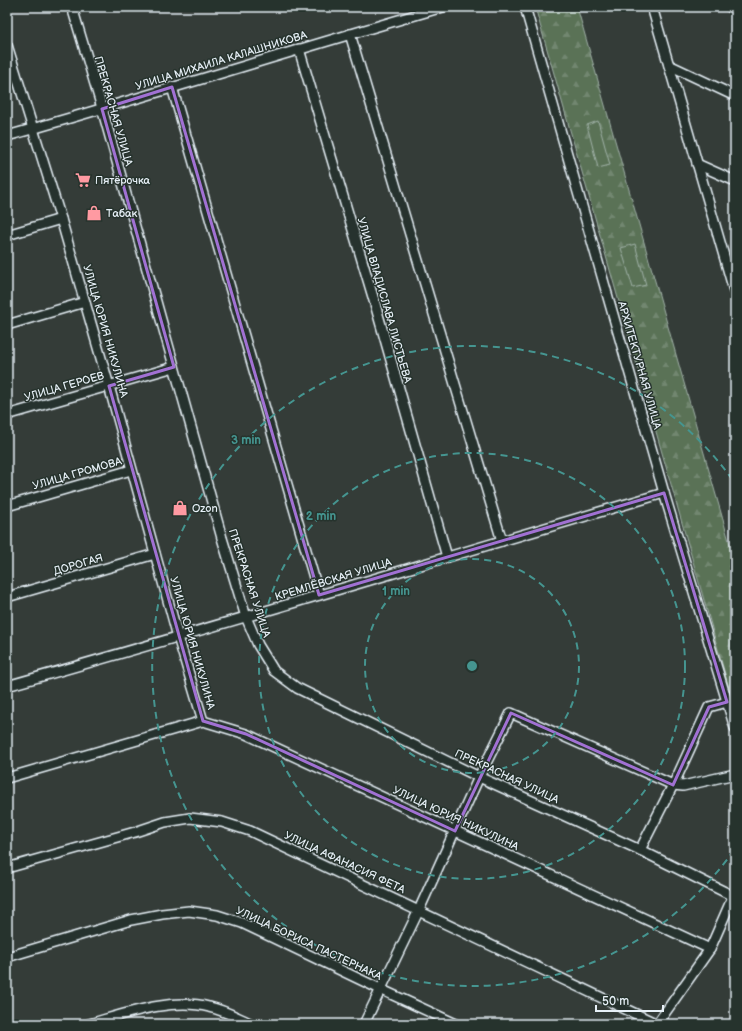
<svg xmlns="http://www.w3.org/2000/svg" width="742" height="1031" viewBox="0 0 742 1031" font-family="'Balsamiq Sans',sans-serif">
  <defs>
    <pattern id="forest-firs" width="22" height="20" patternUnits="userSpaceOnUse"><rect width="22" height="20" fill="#5a7257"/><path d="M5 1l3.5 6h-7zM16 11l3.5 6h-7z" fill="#728770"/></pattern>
  </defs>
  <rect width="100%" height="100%" fill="#343c38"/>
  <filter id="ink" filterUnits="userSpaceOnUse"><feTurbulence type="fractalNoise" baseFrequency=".025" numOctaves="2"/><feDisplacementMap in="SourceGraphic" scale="8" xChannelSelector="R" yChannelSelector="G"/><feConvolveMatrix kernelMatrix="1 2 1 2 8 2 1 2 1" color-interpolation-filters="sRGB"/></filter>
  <g filter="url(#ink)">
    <path fill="url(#forest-firs)" stroke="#a1b2a8" d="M535 7H577L735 562V709Z"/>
    <g fill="#5a7257" stroke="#a1b2a8">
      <path d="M598 121 610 165 598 168 587 125Z"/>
      <path d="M635 244 646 285 633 288 621 248Z"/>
    </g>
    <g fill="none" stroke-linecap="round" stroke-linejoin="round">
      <defs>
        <g id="street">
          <path d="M72 7 100 101 222 538 246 617 258 645 274 671 297 688 479 777 640 850 735 897"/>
          <path d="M525 7 664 493 735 728"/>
          <path d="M652 7 735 294"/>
          <path d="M730 7 735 9"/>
          <path d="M350 34 502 541"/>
          <path d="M7 45 61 219 109 386 178 637 203 721 246 734 710 949"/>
          <path d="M299 49 373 297 447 557"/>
          <path d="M669 65 735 96"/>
          <path d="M172 87 319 595"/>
          <path d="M7 136C153 95 297 49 443 7"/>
          <path d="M697 164 735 181"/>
          <path d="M7 235 61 219"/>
          <path d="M7 325 85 302"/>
          <path d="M7 415 174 367"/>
          <path d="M7 506 131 470"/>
          <path d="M7 597 155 554"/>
          <path d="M7 686C227 624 445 557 664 493"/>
          <path d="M7 778 203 721"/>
          <path d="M640 850 677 777 709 707 727 702"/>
          <path d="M7 868 135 832 165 822 190 818 222 822 250 831 657 1024"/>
          <path d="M7 957 131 920 162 914 189 911 217 915 242 923 380 989 456 1024"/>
          <path d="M89 1024C125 1014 171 997 209 1007 224 1010 238 1018 252 1024"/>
          <path d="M364 1024 419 910 479 777 511 713 673 785 683 786 735 774"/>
          <path d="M657 1024 710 949 735 892"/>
        </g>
      </defs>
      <use href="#street" stroke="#e8f1f8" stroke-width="12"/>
      <use href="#street" stroke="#26332d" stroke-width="9"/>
    </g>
  </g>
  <path fill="none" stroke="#a171d3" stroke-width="3" stroke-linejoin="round" d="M172 87 319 595 664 493 727 702 709 707 673 785 511 713 455 831 246 734 203 721 109 386 174 367 102 109Z"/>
  <g fill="none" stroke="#459590" stroke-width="2" stroke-dasharray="7 5">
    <circle cx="472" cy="666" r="107"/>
    <circle cx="472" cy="666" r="213"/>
    <path d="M734 850A320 320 0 1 1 734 482"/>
  </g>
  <defs>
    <symbol id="supermarket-bare" viewBox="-9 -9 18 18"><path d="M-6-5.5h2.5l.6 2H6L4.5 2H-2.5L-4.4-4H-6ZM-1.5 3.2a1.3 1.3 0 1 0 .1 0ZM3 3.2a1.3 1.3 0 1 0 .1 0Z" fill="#ff9aa2" stroke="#26332d" stroke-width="2.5" paint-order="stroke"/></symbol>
    <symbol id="shop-bare" viewBox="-9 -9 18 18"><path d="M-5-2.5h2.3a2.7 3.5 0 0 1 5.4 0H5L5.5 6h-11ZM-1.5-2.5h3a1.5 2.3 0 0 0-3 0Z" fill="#ff9aa2" stroke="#26332d" stroke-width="2.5" paint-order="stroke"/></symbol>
  </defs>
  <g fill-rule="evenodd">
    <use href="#supermarket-bare" x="72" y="169" width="22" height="22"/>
    <use href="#shop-bare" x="83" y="202" width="22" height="22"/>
    <use href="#shop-bare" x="169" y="497" width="22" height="22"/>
  </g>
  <g text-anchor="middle" stroke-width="3" stroke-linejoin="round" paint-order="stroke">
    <g font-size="11" fill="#e8f1f8" stroke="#26332d">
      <text transform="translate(221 60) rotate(-17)" y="4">УЛИЦА МИХАИЛА КАЛАШНИКОВА</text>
      <text transform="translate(114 111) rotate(74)" y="4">ПРЕКРАСНАЯ УЛИЦА</text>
      <text transform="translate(385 300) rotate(74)" y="4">УЛИЦА ВЛАДИСЛАВА ЛИСТЬЕВА</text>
      <text transform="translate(106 331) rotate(74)" y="4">УЛИЦА ЮРИЯ НИКУЛИНА</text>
      <text transform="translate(640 365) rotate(74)" y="4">АРХИТЕКТУРНАЯ УЛИЦА</text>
      <text transform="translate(64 386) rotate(-16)" y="4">УЛИЦА ГЕРОЕВ</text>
      <text transform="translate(77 473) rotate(-16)" y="4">УЛИЦА ГРОМОВА</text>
      <text transform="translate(78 564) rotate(-16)" y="4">ДОРОГАЯ</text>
      <text transform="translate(333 579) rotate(-17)" y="4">КРЕМЛЁВСКАЯ УЛИЦА</text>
      <text transform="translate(250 583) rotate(72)" y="4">ПРЕКРАСНАЯ УЛИЦА</text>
      <text transform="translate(193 643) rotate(74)" y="4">УЛИЦА ЮРИЯ НИКУЛИНА</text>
      <text transform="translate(507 776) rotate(25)" y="4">ПРЕКРАСНАЯ УЛИЦА</text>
      <text transform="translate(456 818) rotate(25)" y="4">УЛИЦА ЮРИЯ НИКУЛИНА</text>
      <text transform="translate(345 862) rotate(25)" y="4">УЛИЦА АФАНАСИЯ ФЕТА</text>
      <text transform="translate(309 943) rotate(25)" y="4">УЛИЦА БОРИСА ПАСТЕРНАКА</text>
    </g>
    <g font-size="11" fill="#e8f1f8" stroke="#26332d" text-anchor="start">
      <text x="95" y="184">Пятёрочка</text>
      <text x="106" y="217">Табак</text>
      <text x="192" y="512">Ozon</text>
    </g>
  </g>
  <circle cx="472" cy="666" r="6" fill="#459590" stroke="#26332d" stroke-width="2"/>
  <g font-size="12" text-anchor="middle" font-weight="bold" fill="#459590" stroke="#26332d" stroke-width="3" stroke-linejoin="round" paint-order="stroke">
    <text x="246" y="444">3 min</text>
    <text x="321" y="520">2 min</text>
    <text x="396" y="595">1 min</text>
  </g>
  <rect width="742" height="1031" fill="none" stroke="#26332d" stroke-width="24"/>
  <rect x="12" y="12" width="718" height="1007" fill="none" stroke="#e8f1f8" stroke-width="1.5" filter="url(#ink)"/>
  <path d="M596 1005v6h67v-6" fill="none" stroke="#e8f1f8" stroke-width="2"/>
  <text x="602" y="1005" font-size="12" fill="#e8f1f8" stroke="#26332d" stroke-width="3" paint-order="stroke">50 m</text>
</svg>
